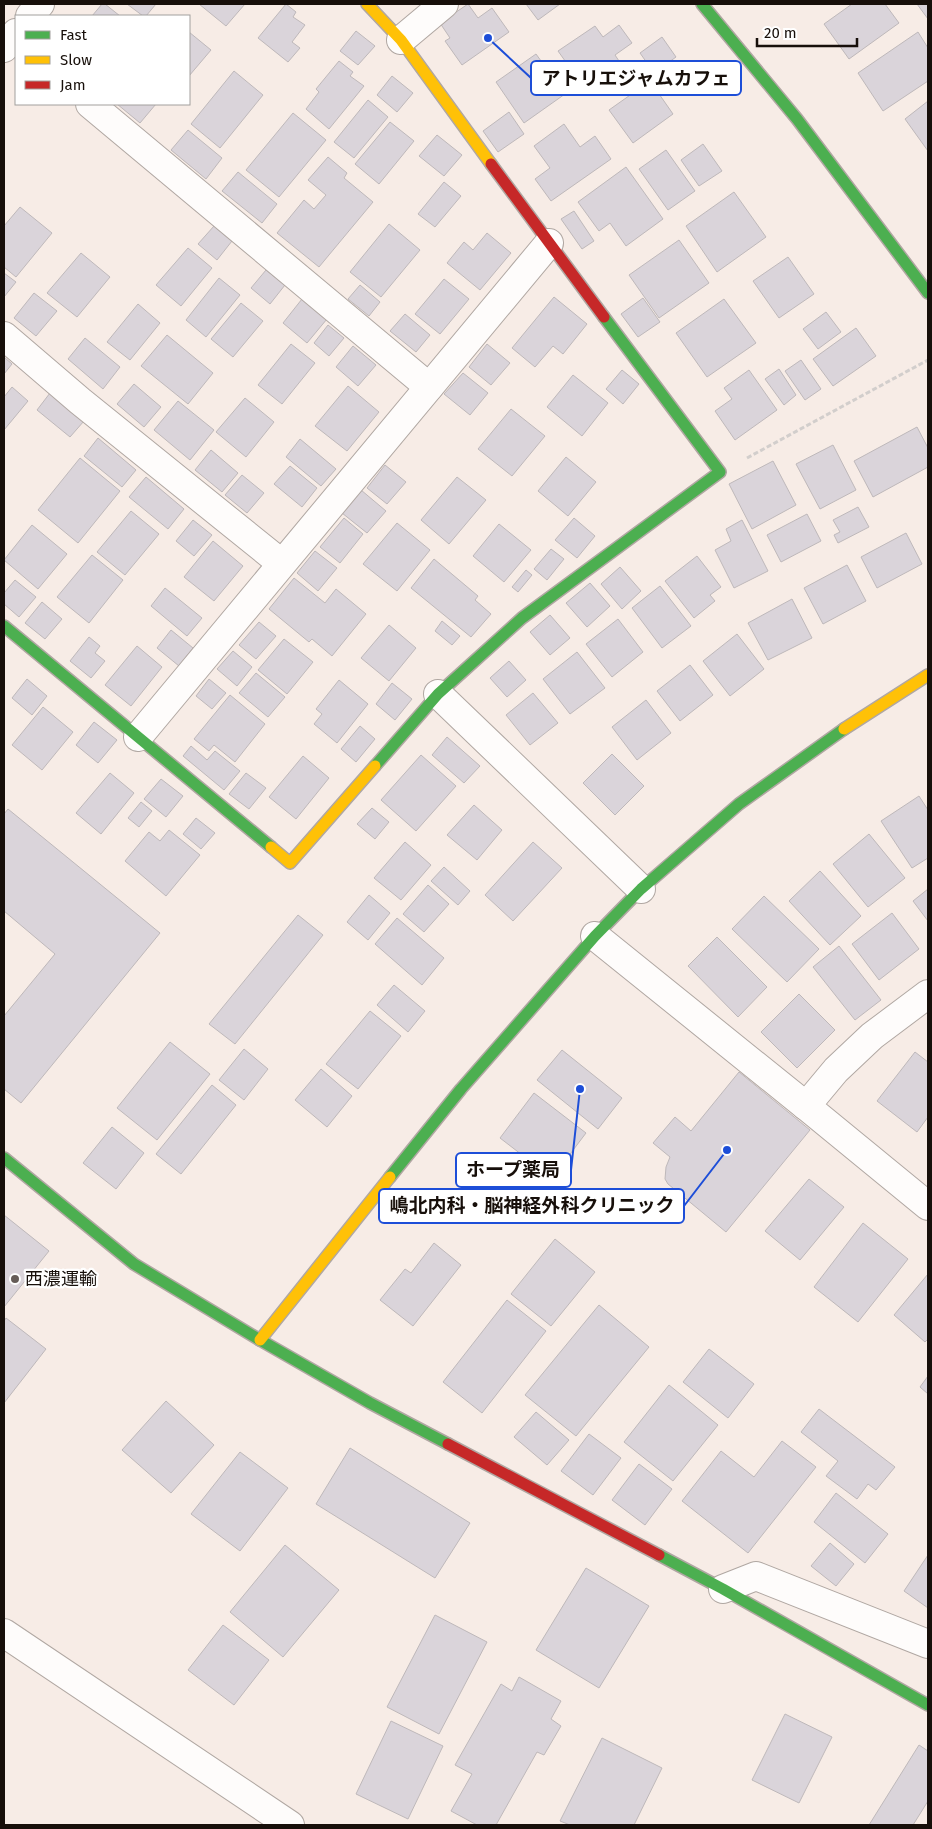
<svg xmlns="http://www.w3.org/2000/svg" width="932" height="1829" viewBox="0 0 932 1829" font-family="'Fira Sans','Noto Sans JP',sans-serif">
  <rect width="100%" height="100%" fill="#f7ece6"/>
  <g fill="#dad4da" stroke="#beb8ba">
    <path d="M102 4H105L120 16H92Z"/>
    <path d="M127 4H156L146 16H143Z"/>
    <path d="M199 4H245L226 26Z"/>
    <path d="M286 4 296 12 293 17 305 25 292 42 300 48 288 62 258 38Z"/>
    <path d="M468 4 478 18 492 8 509 32 462 65 445 41 450 38 440 23Z"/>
    <path d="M526 4H560L538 20Z"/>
    <path d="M852 4H885L899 23 849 59 824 24Z"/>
    <path d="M917 4H928V19Z"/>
    <path d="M619 25 632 43 615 55 619 61 583 86 558 51 595 26 603 37Z"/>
    <path d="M356 31 375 46 358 65 340 51Z"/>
    <path d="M189 32 211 50 189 76Z"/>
    <path d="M918 32 928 48V81L883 111 858 73Z"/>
    <path d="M662 37 676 57 654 73 640 53Z"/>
    <path d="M536 54 565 94 524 123 496 82Z"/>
    <path d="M339 61 353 72 350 76 364 86 329 129 306 109 319 92 316 89Z"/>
    <path d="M234 71 263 95 220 148 191 124Z"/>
    <path d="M392 76 413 93 397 112 377 95Z"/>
    <path d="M650 81 673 114 633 143 609 110Z"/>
    <path d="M368 100 388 117 354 158 334 142Z"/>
    <path d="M928 101V151L905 119Z"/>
    <path d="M117 104H156L140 123Z"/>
    <path d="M509 112 524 134 498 152 483 131Z"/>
    <path d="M293 113 326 140 279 197 246 170Z"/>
    <path d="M390 122 414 141 379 184 355 164Z"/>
    <path d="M564 124 580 147 595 136 611 159 551 201 535 179 550 168 534 146Z"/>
    <path d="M188 130 222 158 206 179 171 150Z"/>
    <path d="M437 135 462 155 444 176 419 156Z"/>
    <path d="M703 144 722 171 699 186 681 160Z"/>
    <path d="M666 150 695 191 668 210 639 169Z"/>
    <path d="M328 157 347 173 344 178 373 202 319 267 277 233 304 200 314 209 326 195 308 180Z"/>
    <path d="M626 167 663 219 626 246 610 223 599 231 578 202Z"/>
    <path d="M238 172 277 204 262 223 222 191Z"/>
    <path d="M444 182 461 196 435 227 418 214Z"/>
    <path d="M734 192 766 237 717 272 686 226Z"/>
    <path d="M20 207 52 233 16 277 4 267V226Z"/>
    <path d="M574 211 594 241 582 249 561 219Z"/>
    <path d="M389 224 420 250 381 297 350 272Z"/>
    <path d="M214 226 232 241 217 260 198 244Z"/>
    <path d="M487 233 511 253 480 290 447 263 464 242 473 250Z"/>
    <path d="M679 240 709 283 659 318 629 275Z"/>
    <path d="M188 248 212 268 181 306 156 285Z"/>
    <path d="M81 253 110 277 77 317 47 293Z"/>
    <path d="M788 257 814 294 779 318 753 281Z"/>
    <path d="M266 270 285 285 270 304 251 288Z"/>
    <path d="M4 273 16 282 4 297Z"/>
    <path d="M219 278 240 295 206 337 186 320Z"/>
    <path d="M444 279 469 299 440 334 415 314Z"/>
    <path d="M360 285 380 302 369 316 348 299Z"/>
    <path d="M34 293 57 311 36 336 14 318Z"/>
    <path d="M554 297 587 324 563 354 553 346 535 367 512 348Z"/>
    <path d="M643 298 660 322 638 337 621 314Z"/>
    <path d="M302 299 327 319 307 343 283 323Z"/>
    <path d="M724 299 756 343 707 377 676 333Z"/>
    <path d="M241 303 263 321 233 357 211 339Z"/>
    <path d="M138 304 160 323 130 360 107 342Z"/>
    <path d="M826 312 841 332 818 349 803 329Z"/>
    <path d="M405 314 430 335 416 352 390 331Z"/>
    <path d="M328 325 344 338 329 356 314 343Z"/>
    <path d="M856 328 876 356 833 386 813 359Z"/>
    <path d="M167 335 213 373 188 404 141 366Z"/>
    <path d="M85 338 120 367 103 389 68 359Z"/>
    <path d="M291 344 315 363 282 404 258 385Z"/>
    <path d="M487 344 510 363 491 385 469 367Z"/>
    <path d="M353 346 376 365 358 386 336 367Z"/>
    <path d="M4 357 12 364 4 374Z"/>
    <path d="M801 360 821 389 805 400 785 371Z"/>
    <path d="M779 369 796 395 784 405 765 379Z"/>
    <path d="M622 370 639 384 623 404 606 389Z"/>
    <path d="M749 370 777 410 735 440 715 411 732 399 724 388Z"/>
    <path d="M463 373 488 393 470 415 444 394Z"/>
    <path d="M573 375 608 403 582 436 547 407Z"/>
    <path d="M134 384 161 407 144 427 117 404Z"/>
    <path d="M348 386 379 412 347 451 315 426Z"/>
    <path d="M12 387 28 401 4 430V397Z"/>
    <path d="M50 393 84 421 70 437 37 410Z"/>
    <path d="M245 398 274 422 246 457 216 432Z"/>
    <path d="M178 401 214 430 190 460 154 430Z"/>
    <path d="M511 409 545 436 512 476 478 449Z"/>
    <path d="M917 427 928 448V467L873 497 854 461Z"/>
    <path d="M98 438 136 470 122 487 84 456Z"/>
    <path d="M300 439 336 469 321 486 286 457Z"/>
    <path d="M833 445 856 490 820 509 796 464Z"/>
    <path d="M211 450 238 473 222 492 195 470Z"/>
    <path d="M566 457 596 482 568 516 538 491Z"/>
    <path d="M80 458 120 491 78 543 38 510Z"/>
    <path d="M773 461 796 505 752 529 729 484Z"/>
    <path d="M385 465 406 482 387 504 367 488Z"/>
    <path d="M290 466 317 488 302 507 274 484Z"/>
    <path d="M242 475 264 493 247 513 225 495Z"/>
    <path d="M146 477 184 509 168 529 129 497Z"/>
    <path d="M457 477 486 500 449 544 421 520Z"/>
    <path d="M361 490 386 511 367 533 342 513Z"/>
    <path d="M858 507 869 527 838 543 834 535 840 532 833 520Z"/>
    <path d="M131 511 159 534 125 575 97 552Z"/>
    <path d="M807 514 821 541 781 562 767 535Z"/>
    <path d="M344 518 363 534 340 563 320 547Z"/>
    <path d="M574 518 595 536 577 558 555 540Z"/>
    <path d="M193 520 212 535 194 556 176 541Z"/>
    <path d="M742 520 768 571 734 588 715 550 731 541 726 529Z"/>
    <path d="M397 523 430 550 397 591 363 564Z"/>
    <path d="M499 524 531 550 504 582 473 556Z"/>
    <path d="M32 525 67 554 38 589 4 560Z"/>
    <path d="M906 533 922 564 877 588 861 557Z"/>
    <path d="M213 541 243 566 214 601 184 577Z"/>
    <path d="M551 549 564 559 547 580 534 569Z"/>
    <path d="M315 551 337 568 318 591 297 573Z"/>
    <path d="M92 555 123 580 89 623 57 597Z"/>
    <path d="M697 556 721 587 710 595 715 601 694 618 665 581Z"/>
    <path d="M434 559 478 596 475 600 491 614 471 637 411 588Z"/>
    <path d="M847 565 866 601 823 624 804 588Z"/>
    <path d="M620 567 641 591 622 609 601 584Z"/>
    <path d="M526 570 532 575 518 592 512 587Z"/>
    <path d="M294 578 325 603 336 589 366 614 332 656 312 639 309 642 269 609Z"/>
    <path d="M15 580 36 597 19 617 4 604V593Z"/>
    <path d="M590 583 610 606 587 627 566 603Z"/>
    <path d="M660 586 691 626 662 648 632 608Z"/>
    <path d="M165 588 202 618 187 636 151 606Z"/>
    <path d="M792 599 812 638 768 660 748 623Z"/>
    <path d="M42 602 62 619 45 639 25 623Z"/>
    <path d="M550 615 570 638 550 655 530 632Z"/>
    <path d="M618 619 643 652 612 677 586 644Z"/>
    <path d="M442 621 460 636 452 645 435 631Z"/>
    <path d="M259 622 276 636 256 659 239 645Z"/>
    <path d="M389 625 416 648 389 681 361 658Z"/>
    <path d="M171 630 193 648 179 666 157 648Z"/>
    <path d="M737 634 764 669 730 696 703 661Z"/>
    <path d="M89 637 100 646 95 653 105 661 91 678 70 661Z"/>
    <path d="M284 639 313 662 287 694 258 670Z"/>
    <path d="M137 646 162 667 131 706 105 685Z"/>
    <path d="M233 651 252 667 237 686 217 669Z"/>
    <path d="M577 652 605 688 570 714 543 679Z"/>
    <path d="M509 661 526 680 507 697 490 678Z"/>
    <path d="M690 665 713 695 680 721 657 691Z"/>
    <path d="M256 673 285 697 268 717 239 693Z"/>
    <path d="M27 679 47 696 32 715 12 698Z"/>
    <path d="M209 679 226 693 212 709 196 696Z"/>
    <path d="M339 680 368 704 337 743 314 724 322 714 316 709Z"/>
    <path d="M392 683 412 699 395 720 376 704Z"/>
    <path d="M533 693 558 723 530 745 506 715Z"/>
    <path d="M230 695 265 724 235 762 214 745 209 751 194 739Z"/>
    <path d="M646 700 671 733 637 760 612 727Z"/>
    <path d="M43 707 73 732 42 770 12 745Z"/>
    <path d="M94 722 117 740 98 763 76 745Z"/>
    <path d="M360 726 375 739 356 762 341 749Z"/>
    <path d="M447 737 480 766 464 783 432 755Z"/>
    <path d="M191 746 207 760 215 751 240 771 224 790 183 756Z"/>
    <path d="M612 754 644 786 615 815 583 783Z"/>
    <path d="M421 755 456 786 416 831 381 800Z"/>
    <path d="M303 756 329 778 296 819 269 797Z"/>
    <path d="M110 773 134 793 101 834 76 813Z"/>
    <path d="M246 773 266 788 249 809 229 794Z"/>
    <path d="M161 779 183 796 166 817 144 799Z"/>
    <path d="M919 796 928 810V858L912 868 881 821Z"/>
    <path d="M141 802 152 811 139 827 128 818Z"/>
    <path d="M474 805 502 830 477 860 447 835Z"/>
    <path d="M372 808 389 822 375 839 357 824Z"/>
    <path d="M8 809 160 933 21 1103 4 1089V1016L55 954 4 911V814Z"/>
    <path d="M196 818 215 833 201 849 183 834Z"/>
    <path d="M169 830 200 855 166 896 125 861 149 832 160 841Z"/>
    <path d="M869 834 905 878 868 907 833 864Z"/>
    <path d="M405 842 431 865 401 900 374 878Z"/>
    <path d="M533 842 562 868 513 921 485 895Z"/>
    <path d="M444 867 470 891 458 905 431 881Z"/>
    <path d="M820 871 861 916 830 945 789 901Z"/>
    <path d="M428 885 449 904 424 932 403 914Z"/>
    <path d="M928 889V921L913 901Z"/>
    <path d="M369 895 390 913 368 940 347 922Z"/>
    <path d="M764 896 819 949 787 982 732 929Z"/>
    <path d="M892 913 919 949 879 980 852 944Z"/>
    <path d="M298 915 323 935 235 1044 209 1024Z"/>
    <path d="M397 918 444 958 422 985 375 944Z"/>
    <path d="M717 937 767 987 738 1017 688 966Z"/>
    <path d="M839 946 881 1000 855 1020 813 967Z"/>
    <path d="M394 985 425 1011 408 1032 377 1005Z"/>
    <path d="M799 994 835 1030 797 1068 761 1032Z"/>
    <path d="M370 1011 401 1036 358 1089 326 1064Z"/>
    <path d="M170 1042 210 1074 157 1140 117 1108Z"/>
    <path d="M244 1049 268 1069 244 1100 219 1080Z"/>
    <path d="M562 1050 622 1098 598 1129 537 1080Z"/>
    <path d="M915 1052 928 1062V1117L917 1132 877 1101Z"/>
    <path d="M321 1069 352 1096 327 1127 295 1100Z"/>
    <path d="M739 1072 810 1130 726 1232 668 1184 665 1179 666 1167 670 1157 653 1143 675 1117 691 1131Z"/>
    <path d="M212 1085 236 1105 181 1174 156 1154Z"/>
    <path d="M534 1093 586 1133 552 1178 500 1138Z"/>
    <path d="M112 1127 144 1153 116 1189 83 1163Z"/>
    <path d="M809 1179 844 1207 800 1260 765 1231Z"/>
    <path d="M4 1215 49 1251 4 1307Z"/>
    <path d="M863 1223 908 1259 858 1322 814 1287Z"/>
    <path d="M555 1239 595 1272 551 1326 511 1294Z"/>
    <path d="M434 1243 461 1265 413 1326 380 1300 405 1269 411 1273Z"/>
    <path d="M928 1274V1339L925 1342 894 1315Z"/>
    <path d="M507 1300 546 1331 482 1413 443 1382Z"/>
    <path d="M599 1305 649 1347 576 1436 525 1395Z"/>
    <path d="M6 1318 46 1349 4 1403V1321Z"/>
    <path d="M709 1349 754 1384 728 1418 683 1382Z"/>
    <path d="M928 1376V1394L920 1387Z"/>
    <path d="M669 1385 718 1425 673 1481 624 1442Z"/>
    <path d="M166 1401 214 1445 171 1493 122 1450Z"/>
    <path d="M819 1409 895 1467 876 1490 868 1484 857 1499 826 1476 838 1461 801 1432Z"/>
    <path d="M536 1412 569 1440 547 1465 514 1437Z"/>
    <path d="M589 1434 621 1458 593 1495 561 1471Z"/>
    <path d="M782 1441 816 1467 748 1553 682 1501 721 1451 754 1477Z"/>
    <path d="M350 1448 470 1523 435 1578 316 1504Z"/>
    <path d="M240 1452 288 1488 240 1551 191 1514Z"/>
    <path d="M639 1464 672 1489 645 1525 612 1500Z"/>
    <path d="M836 1493 888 1534 865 1563 814 1522Z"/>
    <path d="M830 1543 854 1564 836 1586 811 1566Z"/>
    <path d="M285 1545 339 1590 283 1657 230 1612Z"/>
    <path d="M928 1555V1608L904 1591Z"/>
    <path d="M586 1568 649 1606 599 1688 536 1650Z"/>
    <path d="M435 1615 487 1642 439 1734 387 1707Z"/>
    <path d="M223 1625 269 1660 234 1705 188 1670Z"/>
    <path d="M519 1677 561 1701 551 1719 561 1726 544 1755 537 1752 496 1825H477L451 1811 472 1774 455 1765 501 1684 512 1691Z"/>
    <path d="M785 1714 832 1737 799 1803 752 1780Z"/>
    <path d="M391 1721 443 1746 408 1819 356 1794Z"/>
    <path d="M602 1738 662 1768 634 1825H570L560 1821Z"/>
    <path d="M919 1745 928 1751V1801L913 1825H869Z"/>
  </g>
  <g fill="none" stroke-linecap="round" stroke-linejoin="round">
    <defs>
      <g id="street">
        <path d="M30 16 40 4"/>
        <path d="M401 40 444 4"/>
        <path d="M4 48 16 33"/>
        <path d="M90 104 429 387"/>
        <path d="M4 336 80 401 281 563"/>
        <path d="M438 694 641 889"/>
        <path d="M138 737 549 243"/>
        <path d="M595 936 806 1106"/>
        <path d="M928 994 872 1036 836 1070 806 1106 928 1206"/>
        <path d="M723 1589 756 1576 928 1644"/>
        <path d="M4 1633 290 1825"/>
      </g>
      <g id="fast">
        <path d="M702 4 797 119 928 293"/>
        <path d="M4 626 271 847"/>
        <path d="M375 766 438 694 522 618 720 472 604 317"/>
        <path d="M4 1158 134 1264 260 1340 370 1403 448 1444"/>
        <path d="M390 1177 461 1089 595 936 641 889 739 804 844 729"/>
        <path d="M659 1555 723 1589 928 1705"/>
      </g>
      <g id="slow">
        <path d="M367 4 401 40 491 164"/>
        <path d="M844 729 928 675"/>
        <path d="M271 847 290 863 375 766"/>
        <path d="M260 1340 390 1177"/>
      </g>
      <g id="jam">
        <path d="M491 164 604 317"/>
        <path d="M448 1444 659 1555"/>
      </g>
    </defs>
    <use href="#street" stroke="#b0a7a2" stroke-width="30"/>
    <use href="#fast" stroke="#b0a7a2" stroke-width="14"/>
    <use href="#slow" stroke="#b0a7a2" stroke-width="14"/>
    <use href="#jam" stroke="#b0a7a2" stroke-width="14"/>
    <path stroke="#d2cecc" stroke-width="3" stroke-dasharray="5 2.5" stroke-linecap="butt" d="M747 458 928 360"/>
    <use href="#street" stroke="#fefcfb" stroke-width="28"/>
    <use href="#fast" stroke="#4caf50" stroke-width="11"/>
    <use href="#slow" stroke="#ffc107" stroke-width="11"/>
    <use href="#jam" stroke="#c62828" stroke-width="11"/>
  </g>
  <circle fill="#655c57" stroke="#fff" stroke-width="2" cx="15" cy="1279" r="5"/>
  <g text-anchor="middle" stroke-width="4.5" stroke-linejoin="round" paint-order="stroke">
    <g font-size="18" fill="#170f0a" stroke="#fff" text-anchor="start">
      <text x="25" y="1285">西濃運輸</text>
    </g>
  </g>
  <path fill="none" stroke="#1d4ed8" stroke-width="2" d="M488 38L531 78M580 1089L571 1170M727 1150L684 1206"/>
  <g fill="#1d4ed8" stroke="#fff" stroke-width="2">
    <circle cx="488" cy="38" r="5"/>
    <circle cx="580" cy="1089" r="5"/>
    <circle cx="727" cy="1150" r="5"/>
  </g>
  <g fill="#fff" stroke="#1d4ed8" stroke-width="2">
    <rect x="531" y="61" width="210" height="34" rx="5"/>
    <rect x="456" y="1153" width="115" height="34" rx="5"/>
    <rect x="379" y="1189" width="305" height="34" rx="5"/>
  </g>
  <g font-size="19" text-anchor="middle" font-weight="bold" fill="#170f0a">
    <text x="636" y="85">アトリエジャムカフェ</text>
    <text x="513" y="1176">ホープ薬局</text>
    <text x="532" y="1212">嶋北内科・脳神経外科クリニック</text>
  </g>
  <rect width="932" height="1829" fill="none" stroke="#170f0a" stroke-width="10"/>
  <rect x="15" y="15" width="175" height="90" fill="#ffffff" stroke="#a29f9d"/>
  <rect x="25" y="31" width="25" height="8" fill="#4caf50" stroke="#a29f9d"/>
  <text x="60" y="40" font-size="15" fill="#170f0a">Fast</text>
  <rect x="25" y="56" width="25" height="8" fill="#ffc107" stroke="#a29f9d"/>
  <text x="60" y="65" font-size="15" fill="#170f0a">Slow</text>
  <rect x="25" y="81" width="25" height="8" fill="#c62828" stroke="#a29f9d"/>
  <text x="60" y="90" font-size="15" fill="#170f0a">Jam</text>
  <path d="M757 38v8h100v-8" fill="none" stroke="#170f0a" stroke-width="2.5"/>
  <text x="764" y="38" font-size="15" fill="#170f0a" stroke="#ffffff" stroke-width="4" paint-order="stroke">20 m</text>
</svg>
